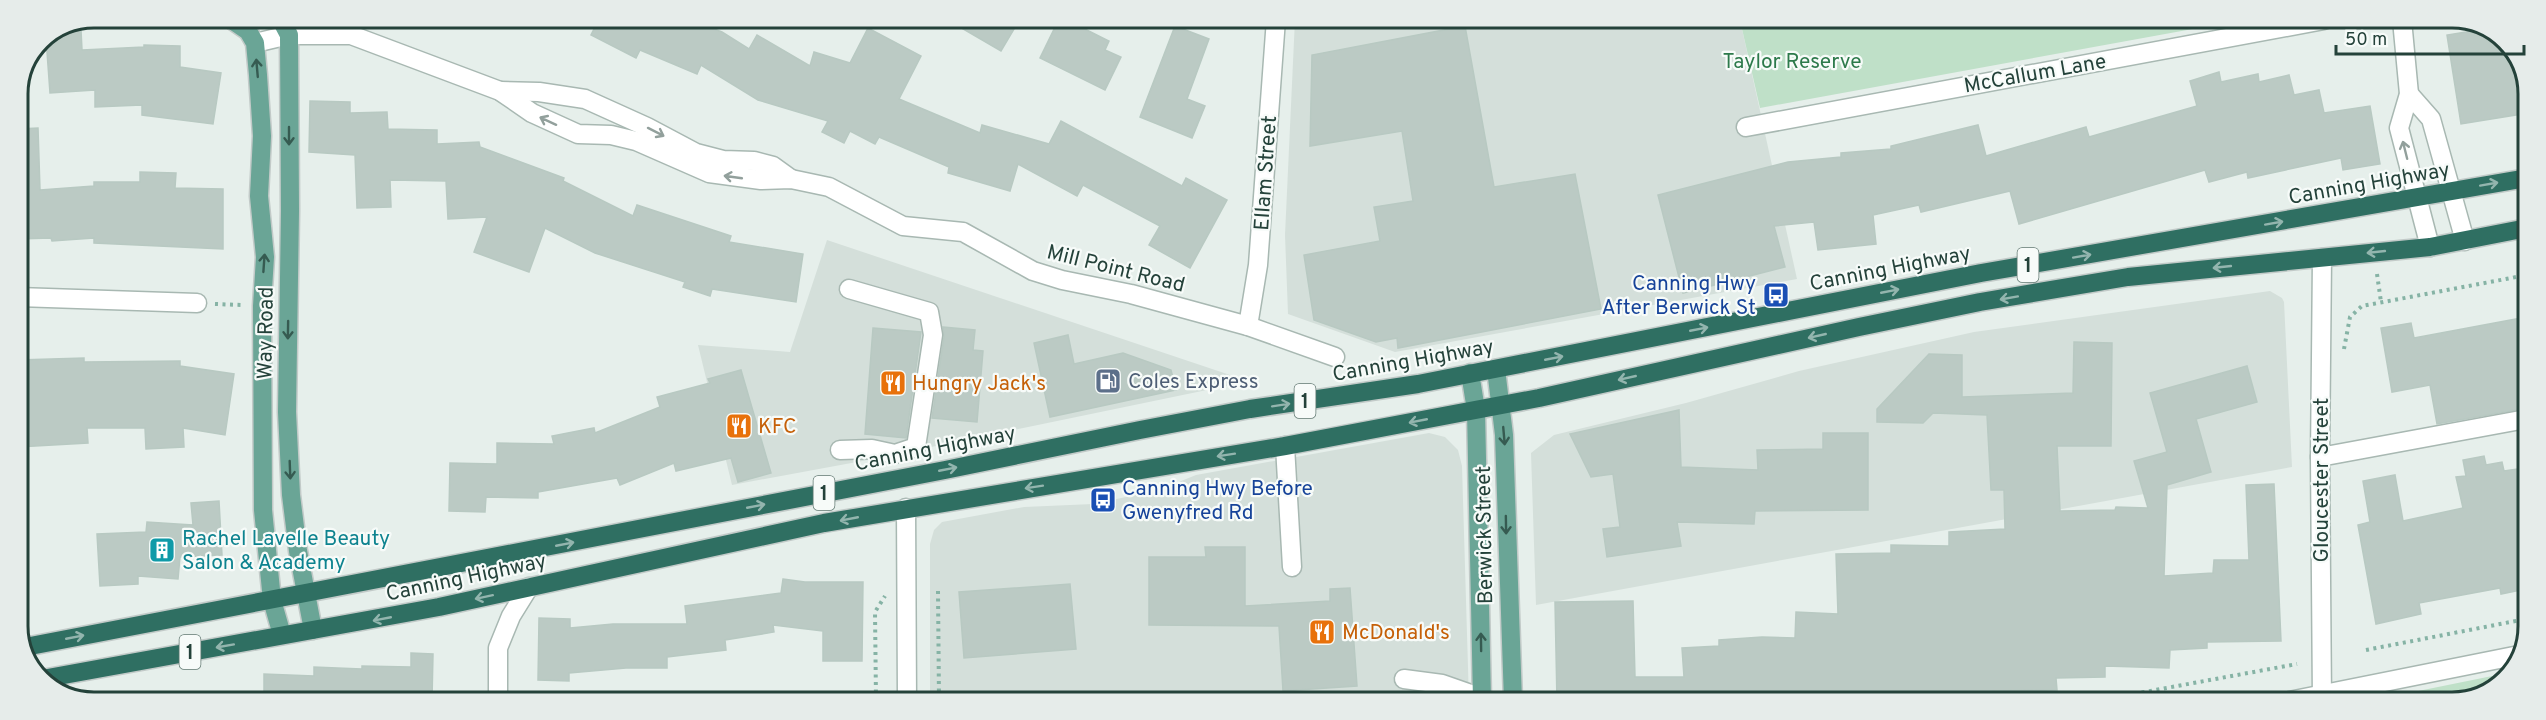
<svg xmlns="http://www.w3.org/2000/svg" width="2546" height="720" viewBox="0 0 2546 720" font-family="Overpass,sans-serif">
  <rect width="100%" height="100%" fill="#e6efeb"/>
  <g fill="#d4dfda">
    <path d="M1295 19 1740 20 1797 279 1395 352 1288 314 1285 235Z"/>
    <path d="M827 240 1230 375 1231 385 873 459 732 485 698 345 790 352Z"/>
    <path d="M2270 291 2282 298 2284 302 2292 467 1536 605 1531 453 1554 435 1686 403 1799 371 1974 332Z"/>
    <path d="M1429 433 1445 437 1458 450 1462 466 1469 701 930 700V544L934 530 942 522 1024 507 1093 504 1159 490 1196 475Z"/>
  </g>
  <g fill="#bfe0c8">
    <path d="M1740 20H2242L1760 108Z"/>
    <path d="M2507 673 2498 686 2452 702H2364Z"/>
  </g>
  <g fill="#bbcac4" stroke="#b8c9c2" stroke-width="1.5">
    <path d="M599 19H688L722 32 749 49 757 35 810 66 814 52 850 63 868 28 921 56 899 99 980 133 982 125 1049 144 1061 121 1182 186 1186 178 1227 200 1190 268 1149 245 1160 226 1083 185 1077 196 1018 164 1010 191 948 173 949 167 879 137 875 144 850 131 844 143 822 132 828 121 758 100 701 65 697 74 640 50 636 58 591 35Z"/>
    <path d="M946 19H1020L1001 51Z"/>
    <path d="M1059 19H1065L1109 41 1105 50 1121 57 1105 90 1040 58Z"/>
    <path d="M1175 26 1209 39 1187 99 1205 106 1192 138 1140 117Z"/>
    <path d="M1465 26 1494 187 1575 174 1601 309 1398 348 1397 338 1376 342 1314 320 1304 255 1380 241 1374 207 1413 201 1402 131 1310 146 1312 55Z"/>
    <path d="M2484 29 2509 44 2528 89V113L2461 124 2447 35Z"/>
    <path d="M81 30 82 50 144 47V45L180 46V67L221 73 213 124 142 115V105L95 107V90L50 93 46 38 62 32Z"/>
    <path d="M2219 72 2221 82 2258 74 2259 82 2289 75 2294 95 2319 90 2324 113 2370 106 2380 164 2343 170 2341 158 2248 178 2247 172 2209 182 2205 170 2019 224 2010 191 1921 212 1919 205 1873 215 1876 244 1818 250 1814 222 1774 226 1785 267 1683 293 1658 195 1788 162 1841 157V153L1891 149V146L1978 125 1986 156 2086 127 2089 137 2197 106 2190 81Z"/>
    <path d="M310 101 350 102V113L387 112 388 129 437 130V144L479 142 480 147 564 178 563 181 633 216 637 205 731 236 729 242 803 254 796 302 712 289 710 296 683 287 685 282 595 253 545 228 529 272 474 252 487 217 448 219 446 181 390 180 391 207 357 208 355 155 309 152Z"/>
    <path d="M38 128 40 190 94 186V182H140V172L176 173 175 188 223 189V249L94 243V238L52 241 51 238 18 239V129Z"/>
    <path d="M2527 317 2526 408 2437 424 2430 385 2392 392 2381 328 2411 323 2414 338Z"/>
    <path d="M943 327 975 330 973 350 983 351 977 422 932 418 944 337Z"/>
    <path d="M873 328 921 332 906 438 865 434Z"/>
    <path d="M1068 335 1074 364 1123 353 1171 370 1176 390 1050 417 1034 343Z"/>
    <path d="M2074 342 2112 343 2111 446H2057L2060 511 2115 510 2116 507 2148 508 2134 461 2167 452 2150 393 2247 366 2257 402 2196 419 2211 472 2167 485 2164 576 2213 573 2214 560H2249L2246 485 2274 484 2281 641 2207 642V648L2170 650 2169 668 2105 666V677L2056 678 2057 690 1993 691 1994 702 1557 701 1555 602 1633 601 1635 677H1684L1682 648 1719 646V640L1762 637 1795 638 1796 612 1838 614 1836 554 1891 553V545L1949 546V532L2005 529 2004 490H1991L1987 415 1933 413 1923 423 1877 422V409L1929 354 1962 355V397L2073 393Z"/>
    <path d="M84 358V362L180 361V366L234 374 225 435 183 428 184 447 146 449 145 428H87L88 443 18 447V360Z"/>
    <path d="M741 370 771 473 738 482 731 458 676 471 674 463 620 485 617 478 538 492V498L486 497 485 512 449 511 450 463 497 464V443L554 444 552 436 594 428 595 433 660 407 657 397 710 383 708 379Z"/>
    <path d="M1679 410 1681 467 1758 470 1757 450 1823 449V433H1868V510L1755 511 1754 524 1677 522 1681 546 1607 557 1603 529 1620 527 1613 474 1591 477 1570 434Z"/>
    <path d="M2484 456 2486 465 2502 462 2504 471 2524 468 2526 481V589L2501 594 2500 588 2419 603 2421 614 2376 624 2358 525 2370 522 2363 481 2395 475 2403 521 2463 508 2456 477 2466 476 2463 460Z"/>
    <path d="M219 501 222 555 180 557 178 579 138 576V584L100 586 97 534 146 532 147 522 193 525 191 503Z"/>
    <path d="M1205 547H1245V606L1330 601V589L1350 588 1357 686 1283 691 1279 626 1149 625V557H1206Z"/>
    <path d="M783 579 805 582H863L862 661H823V631L773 625 774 632 725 640 726 650 667 657V668H626L569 673V681L538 680 539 618 570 619V628L613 624H687L685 606 781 593Z"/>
    <path d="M1070 584 1076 649 964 658 959 592Z"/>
    <path d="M411 653 433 654 432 700H264V674L314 676V667L362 669V666L411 667Z"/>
  </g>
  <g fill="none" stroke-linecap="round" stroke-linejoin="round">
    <defs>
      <g id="minor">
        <path d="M2402 20 2409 94 2399 128 2430 247"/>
        <path d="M255 43 289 35H351L500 91 532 113 578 134 611 135 636 141 709 173 761 180 791 179 829 187 903 226 963 232 1033 271 1062 280 1131 294 1248 326 1335 357"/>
        <path d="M500 91 539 92 585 99 647 127 696 153 723 160 754 161 773 166 791 179"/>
        <path d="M2409 94 2431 119 2465 241"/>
        <path d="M1746 127 2324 20"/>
        <path d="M2322 258 2320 457 2322 702"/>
        <path d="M18 297 197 303"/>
        <path d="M1248 326 1258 265 1276 19"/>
        <path d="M1285 446 1292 567"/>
        <path d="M840 450 872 449 895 454 916 447 933 335 929 312 849 289"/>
        <path d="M2320 457 2526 419"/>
        <path d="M906 508 907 700"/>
        <path d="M1404 679 1442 684 1482 698"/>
        <path d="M498 700V648L511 616 529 587"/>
        <path d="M2285 702 2519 655"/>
      </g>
      <g id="major">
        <path d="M229 18 248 31 255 43 258 75 262 136 259 196 265 257 262 306 263 510 272 600 282 635"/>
        <path d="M280 18 289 35 290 211 287 412 291 495 298 551 313 630"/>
        <path d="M1496 369 1504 435 1513 701"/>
        <path d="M1470 373 1476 410 1482 701"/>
      </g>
      <g id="highway">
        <path d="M25 647 945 470 1140 430 1250 409 1418 384 1981 273 2527 178"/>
        <path d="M42 679 439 607 824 523 1285 446 1539 398 1859 327 1980 302 2128 277 2430 247 2527 228"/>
      </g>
    </defs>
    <use href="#minor" stroke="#a8b8b2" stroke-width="21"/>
    <use href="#major" stroke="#c2cac8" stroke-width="21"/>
    <use href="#highway" stroke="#c2cac8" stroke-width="21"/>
    <g stroke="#86b3a5" stroke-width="4" stroke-dasharray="3 4.5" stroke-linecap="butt">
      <path d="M2377 274 2381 302"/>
      <path d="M215 304 241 305"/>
      <path d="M2344 349 2350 317 2362 306 2527 275"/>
      <path d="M938 591 939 700"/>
      <path d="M2366 650 2526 619"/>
      <path d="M876 700 875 612 885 596"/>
      <path d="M2090 702 2297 664"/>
    </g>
    <use href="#minor" stroke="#fff" stroke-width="18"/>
    <use href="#major" stroke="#6aa596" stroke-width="18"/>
    <use href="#highway" stroke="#2f6f62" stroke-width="18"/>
  </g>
  <defs><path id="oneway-shaft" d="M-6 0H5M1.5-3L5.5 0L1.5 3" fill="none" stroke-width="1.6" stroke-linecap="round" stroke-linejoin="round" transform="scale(1.5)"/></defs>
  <g stroke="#365b51">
    <use href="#oneway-shaft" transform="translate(257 68) rotate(-95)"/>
    <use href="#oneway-shaft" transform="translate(289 136) rotate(90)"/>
    <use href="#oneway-shaft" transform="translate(264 263) rotate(-86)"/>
    <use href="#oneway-shaft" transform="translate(288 330) rotate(91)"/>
    <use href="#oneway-shaft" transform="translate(1504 436) rotate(85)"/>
    <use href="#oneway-shaft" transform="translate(290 470) rotate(88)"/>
    <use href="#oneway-shaft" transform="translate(1506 525) rotate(89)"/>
    <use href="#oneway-shaft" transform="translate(1481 642) rotate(-91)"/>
  </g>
  <g stroke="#92a09c">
    <use href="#oneway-shaft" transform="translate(548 121) rotate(-155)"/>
    <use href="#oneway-shaft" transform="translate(656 132) rotate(27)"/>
    <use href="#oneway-shaft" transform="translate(2405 150) rotate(-104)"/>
    <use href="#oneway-shaft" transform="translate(733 177) rotate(-172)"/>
  </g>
  <g stroke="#93b5ae">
    <use href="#oneway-shaft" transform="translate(2489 184) rotate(-10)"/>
    <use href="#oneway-shaft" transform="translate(2274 223) rotate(-10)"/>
    <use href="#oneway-shaft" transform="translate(2376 252) rotate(174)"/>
    <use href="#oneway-shaft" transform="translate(2082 256) rotate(-10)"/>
    <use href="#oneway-shaft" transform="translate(2222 267) rotate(174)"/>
    <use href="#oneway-shaft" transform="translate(1890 291) rotate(-11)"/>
    <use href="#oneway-shaft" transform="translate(2009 298) rotate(170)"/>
    <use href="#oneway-shaft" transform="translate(1699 329) rotate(-11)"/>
    <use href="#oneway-shaft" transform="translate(1817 336) rotate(167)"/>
    <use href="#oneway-shaft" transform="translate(1554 358) rotate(-11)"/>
    <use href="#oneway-shaft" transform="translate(1627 378) rotate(167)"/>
    <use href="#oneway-shaft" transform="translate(1281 405) rotate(-9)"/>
    <use href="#oneway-shaft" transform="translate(1418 421) rotate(169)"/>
    <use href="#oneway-shaft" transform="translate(1226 455) rotate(171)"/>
    <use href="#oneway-shaft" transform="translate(948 469) rotate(-11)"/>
    <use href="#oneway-shaft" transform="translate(1034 487) rotate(171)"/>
    <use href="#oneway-shaft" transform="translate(756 506) rotate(-11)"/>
    <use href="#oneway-shaft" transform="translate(849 519) rotate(169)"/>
    <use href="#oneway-shaft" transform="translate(565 544) rotate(-11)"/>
    <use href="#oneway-shaft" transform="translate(484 597) rotate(168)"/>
    <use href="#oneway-shaft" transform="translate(382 619) rotate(169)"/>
    <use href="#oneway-shaft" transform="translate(75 637) rotate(-11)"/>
    <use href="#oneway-shaft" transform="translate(225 646) rotate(170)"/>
  </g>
  <defs>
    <symbol id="bus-square" viewBox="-11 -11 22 22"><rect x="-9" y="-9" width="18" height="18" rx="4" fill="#1a4fb4" stroke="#f7fbf9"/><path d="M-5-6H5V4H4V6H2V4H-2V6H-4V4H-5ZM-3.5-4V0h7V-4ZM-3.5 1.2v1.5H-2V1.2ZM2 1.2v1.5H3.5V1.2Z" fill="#fff"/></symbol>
    <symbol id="fuel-square" viewBox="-11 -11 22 22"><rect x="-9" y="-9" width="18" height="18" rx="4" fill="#5c6f8a" stroke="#f7fbf9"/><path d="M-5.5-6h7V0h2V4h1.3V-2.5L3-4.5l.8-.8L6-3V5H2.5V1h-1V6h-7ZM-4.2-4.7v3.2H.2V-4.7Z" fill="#fff"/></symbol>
    <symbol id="restaurant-square" viewBox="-11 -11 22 22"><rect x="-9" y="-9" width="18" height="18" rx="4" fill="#e8710a" stroke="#f7fbf9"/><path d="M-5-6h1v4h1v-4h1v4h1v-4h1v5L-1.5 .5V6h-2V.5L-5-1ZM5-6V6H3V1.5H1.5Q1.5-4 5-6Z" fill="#fff"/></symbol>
    <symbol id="building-square" viewBox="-11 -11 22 22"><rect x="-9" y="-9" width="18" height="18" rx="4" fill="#0f9aa8" stroke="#f7fbf9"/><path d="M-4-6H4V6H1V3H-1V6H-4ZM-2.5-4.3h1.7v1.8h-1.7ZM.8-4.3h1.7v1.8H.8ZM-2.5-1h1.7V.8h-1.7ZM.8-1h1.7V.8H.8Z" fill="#fff"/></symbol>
  </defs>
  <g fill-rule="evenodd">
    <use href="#bus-square" x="1761" y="280" width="30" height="30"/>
    <use href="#fuel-square" x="1093" y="366" width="30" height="30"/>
    <use href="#restaurant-square" x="878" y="368" width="30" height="30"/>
    <use href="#restaurant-square" x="724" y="411" width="30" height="30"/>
    <use href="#bus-square" x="1088" y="485" width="30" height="30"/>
    <use href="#building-square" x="147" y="535" width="30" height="30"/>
    <use href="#restaurant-square" x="1307" y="617" width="30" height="30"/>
  </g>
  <g text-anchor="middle" stroke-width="4.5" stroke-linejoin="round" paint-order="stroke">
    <g fill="#f7fbf9" stroke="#637a73" stroke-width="1.5">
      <rect x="2017.5" y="248" width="21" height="34" rx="4.5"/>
      <rect x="1294.5" y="384" width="21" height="34" rx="4.5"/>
      <rect x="813.5" y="476" width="21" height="34" rx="4.5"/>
      <rect x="179.5" y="635" width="21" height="34" rx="4.5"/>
    </g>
    <g font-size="20" font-weight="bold" fill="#24423a">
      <text x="2028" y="272">1</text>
      <text x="1305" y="408">1</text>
      <text x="824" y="500">1</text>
      <text x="190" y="659">1</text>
    </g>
    <g font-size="21" fill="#2d7a4b" stroke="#f7fbf9">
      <text x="1792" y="68">Taylor Reserve</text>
    </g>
    <g font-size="21" fill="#24423a" stroke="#f7fbf9">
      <text transform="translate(2035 73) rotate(-10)" y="7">McCallum Lane</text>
      <text transform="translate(1265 173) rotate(-86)" y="7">Ellam Street</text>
      <text transform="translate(2369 183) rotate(-10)" y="7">Canning Highway</text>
      <text transform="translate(1116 268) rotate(14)" y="7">Mill Point Road</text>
      <text transform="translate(1890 268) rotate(-11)" y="7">Canning Highway</text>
      <text transform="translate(265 333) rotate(-89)" y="7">Way Road</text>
      <text transform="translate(1413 360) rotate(-10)" y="7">Canning Highway</text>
      <text transform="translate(935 448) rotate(-11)" y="7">Canning Highway</text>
      <text transform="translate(2321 480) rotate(-90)" y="7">Gloucester Street</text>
      <text transform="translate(1484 535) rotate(-91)" y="7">Berwick Street</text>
      <text transform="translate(466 577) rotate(-12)" y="7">Canning Highway</text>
    </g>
    <g font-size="21" fill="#164399" stroke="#f7fbf9" text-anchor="end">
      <text x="1756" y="290">Canning Hwy<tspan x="1756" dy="24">After Berwick St</tspan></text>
      <text x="1122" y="495" text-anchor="start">Canning Hwy Before<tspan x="1122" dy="24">Gwenyfred Rd</tspan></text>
    </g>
    <g font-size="21" fill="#4e5e75" stroke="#f7fbf9" text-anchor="start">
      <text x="1128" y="388">Coles Express</text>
    </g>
    <g font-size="21" fill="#c56008" stroke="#f7fbf9" text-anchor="start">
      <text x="912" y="390">Hungry Jack's</text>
      <text x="758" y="433">KFC</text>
      <text x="1342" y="639">McDonald's</text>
    </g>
    <g font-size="21" fill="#0d838f" stroke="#f7fbf9" text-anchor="start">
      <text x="182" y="545">Rachel Lavelle Beauty<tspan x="182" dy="24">Salon &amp; Academy</tspan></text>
    </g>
  </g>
  <path d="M0 0H2546V720H0ZM94 28H2452A66 66 0 0 1 2518 94V626A66 66 0 0 1 2452 692H94A66 66 0 0 1 28 626V94A66 66 0 0 1 94 28Z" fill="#e6ecea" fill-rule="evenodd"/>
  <path fill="none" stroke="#24423a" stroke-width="3" d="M94 28H2452A66 66 0 0 1 2518 94V626A66 66 0 0 1 2452 692H94A66 66 0 0 1 28 626V94A66 66 0 0 1 94 28Z"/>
  <path d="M2336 45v9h188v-9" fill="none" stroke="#24423a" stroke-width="3"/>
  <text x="2345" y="45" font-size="18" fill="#24423a" stroke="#f7fbf9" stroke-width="4.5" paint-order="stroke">50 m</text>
</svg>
